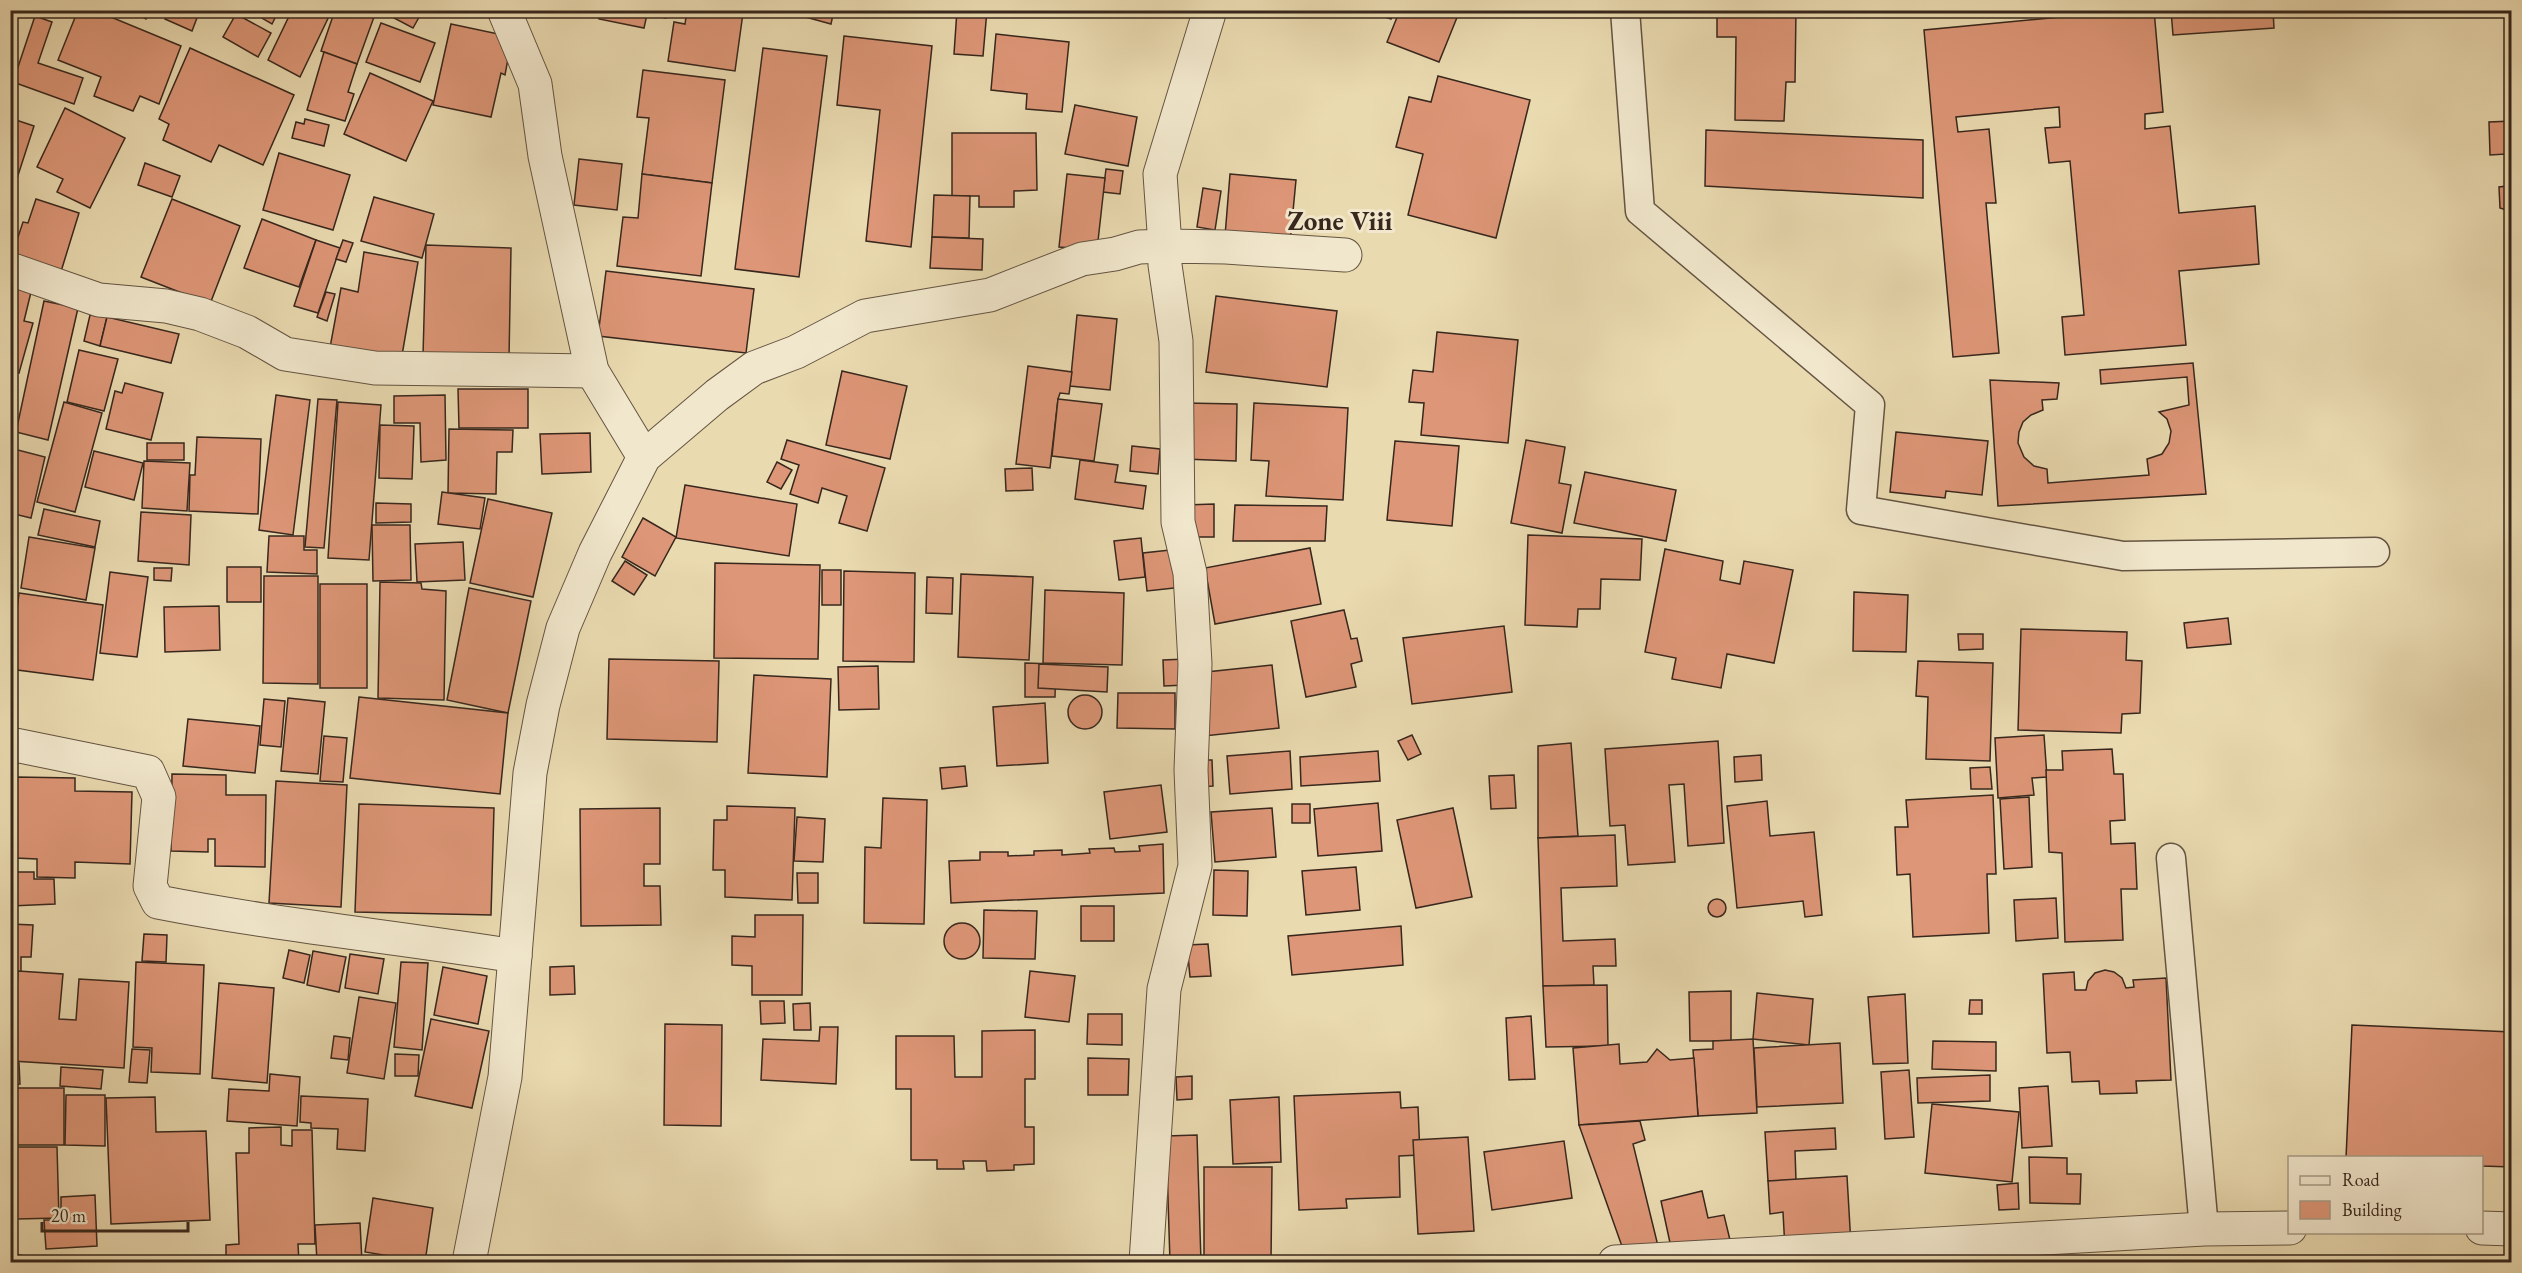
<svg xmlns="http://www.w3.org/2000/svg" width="2522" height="1273" viewBox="0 0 2522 1273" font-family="'EB Garamond',serif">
  <rect width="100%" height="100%" fill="#eadab0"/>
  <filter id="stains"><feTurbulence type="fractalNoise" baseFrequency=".00333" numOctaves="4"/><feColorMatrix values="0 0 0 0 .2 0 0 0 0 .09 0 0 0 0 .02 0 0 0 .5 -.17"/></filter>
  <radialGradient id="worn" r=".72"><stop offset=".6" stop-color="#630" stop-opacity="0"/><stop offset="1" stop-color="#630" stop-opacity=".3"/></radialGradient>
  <g fill="#dd9677" stroke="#37271d" stroke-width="1.5">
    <path d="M78 10H94L181 46 159 104 140 96 133 111 94 96 101 77 58 60Z"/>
    <path d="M130 10H150L146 19Z"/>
    <path d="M169 10H200L192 31 165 19Z"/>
    <path d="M248 10H279L272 24Z"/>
    <path d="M292 10H332L300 77 268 60Z"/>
    <path d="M335 10H357L374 17 357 64 321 51Z"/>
    <path d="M379 10H423L413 28Z"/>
    <path d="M600 10H648L644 28 599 19Z"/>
    <path d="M648 10H667L666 18 647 14Z"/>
    <path d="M687 10 743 13 735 71 668 61 674 22 685 24Z"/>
    <path d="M780 10H834L831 24Z"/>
    <path d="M957 10H987L983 56 954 54Z"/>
    <path d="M1365 10H1394L1391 19Z"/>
    <path d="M1400 10H1460L1439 62 1387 42Z"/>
    <path d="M1717 10H1796L1795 82H1786L1784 121 1735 120 1736 37H1717Z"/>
    <path d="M2134 10H2154L2163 112 2145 114V129L2170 126 2179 213 2255 206 2259 264 2179 271 2186 345 2065 355 2062 317 2084 315 2070 161 2049 163 2045 128 2060 127 2059 107 1956 117 1958 132 1989 129 1996 203H1986L1999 353 1953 357 1924 30Z"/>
    <path d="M2171 10H2273L2274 28 2173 35Z"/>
    <path d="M236 14 271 33 258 57 223 37Z"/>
    <path d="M35 16 52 22 38 63 83 78 74 104 13 82Z"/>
    <path d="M381 23 435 43 420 82 366 62Z"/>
    <path d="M451 24 512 37 505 75 501 73 491 117 433 105Z"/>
    <path d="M996 34 1069 42 1062 112 1026 109 1027 94 991 90Z"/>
    <path d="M844 36 932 46 911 247 866 241 880 110 837 105Z"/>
    <path d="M190 48 294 95 263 165 219 145 211 162 163 140 169 124 159 119Z"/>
    <path d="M763 48 827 56 799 277 735 269Z"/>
    <path d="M324 52 357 64 348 92 354 94 345 121 307 110Z"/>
    <path d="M643 70 725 80 712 183 642 174 649 118 637 117Z"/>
    <path d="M370 73 433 101 406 161 344 134Z"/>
    <path d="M1438 76 1530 100 1496 238 1408 215 1423 154 1396 147 1409 97 1431 102Z"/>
    <path d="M1075 105 1137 117 1128 166 1065 154Z"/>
    <path d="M65 108 125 138 90 208 57 192 63 179 37 167Z"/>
    <path d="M10 118 34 126 10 200Z"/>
    <path d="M305 119 329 125 324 146 292 138 296 122 304 124Z"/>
    <path d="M2512 121V212L2500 208 2499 187 2507 186 2506 154 2490 155 2489 122Z"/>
    <path d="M1706 130 1923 140V198L1705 186Z"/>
    <path d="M952 133H1036L1037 190 1014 191V207H979V196H952Z"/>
    <path d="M279 153 350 175 333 230 263 210Z"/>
    <path d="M579 159 622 164 617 210 574 205Z"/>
    <path d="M145 163 180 176 172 197 138 185Z"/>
    <path d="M1106 169 1123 171 1120 194 1103 192Z"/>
    <path d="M642 174 712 183 701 276 617 266 623 217 638 218Z"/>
    <path d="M1067 174 1105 178 1097 250 1059 247Z"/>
    <path d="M1230 174 1296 180 1290 243 1225 236Z"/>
    <path d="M1203 188 1221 191 1215 230 1197 227Z"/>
    <path d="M934 195 970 196 969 238 932 237Z"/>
    <path d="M374 197 434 214 422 258 361 241Z"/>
    <path d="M36 199 79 213 59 278 10 261 23 222 28 223Z"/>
    <path d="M172 199 240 226 210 304 141 277Z"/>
    <path d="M262 219 316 240 299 287 244 268Z"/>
    <path d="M932 237 983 239 982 270 930 268Z"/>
    <path d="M316 240 340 248 318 313 294 306Z"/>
    <path d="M343 240 353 243 346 262 336 259Z"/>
    <path d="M426 245 511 248 509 358 423 356Z"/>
    <path d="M364 252 418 262 400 367 329 353 341 288 358 292Z"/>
    <path d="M606 271 754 289 746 353 598 336Z"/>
    <path d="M10 281 32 288 24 321 33 323 19 373 10 370Z"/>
    <path d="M326 292 335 294 327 321 317 317Z"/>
    <path d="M1216 296 1337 311 1327 387 1206 372Z"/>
    <path d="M44 301 78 308 48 440 16 432Z"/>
    <path d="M90 315 107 317 100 346 84 341Z"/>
    <path d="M1077 315 1117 319 1110 390 1070 386Z"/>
    <path d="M107 317 179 334 171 363 100 346Z"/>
    <path d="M1437 332 1518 340 1508 443 1421 435 1424 403 1409 402 1413 370 1433 372Z"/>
    <path d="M79 350 118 359 104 411 67 402Z"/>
    <path d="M2193 363 2206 494 1998 506 1990 380 2059 383 2057 399 2042 400 2043 410 2031 415 2023 422 2019 432 2018 443 2024 457 2034 466 2047 469 2048 483 2149 475 2147 459 2162 454 2169 443 2171 431 2167 419 2159 412 2189 405 2187 377 2101 384 2100 370Z"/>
    <path d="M1028 366 1072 372 1069 394 1060 393 1058 399 1050 468 1016 464Z"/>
    <path d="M842 371 907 386 890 459 826 445Z"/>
    <path d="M125 383 163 393 151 440 106 429 115 391 122 393Z"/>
    <path d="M458 389H528V428H459Z"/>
    <path d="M276 395 310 400 293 535 259 530Z"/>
    <path d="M445 395 446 460 421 462 420 423H394V396Z"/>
    <path d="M318 399 337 400 324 548 305 547Z"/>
    <path d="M1058 399 1102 404 1094 461 1052 456Z"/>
    <path d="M64 402 102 413 75 512 37 502Z"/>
    <path d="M338 402 381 405 369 560 328 558Z"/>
    <path d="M1185 403 1237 404 1236 461 1184 459Z"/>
    <path d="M1254 403 1348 408 1343 500 1266 496 1269 461 1251 460Z"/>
    <path d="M380 425 414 426 412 479 379 478Z"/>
    <path d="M449 429 513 430 512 452H497L496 494 448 493Z"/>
    <path d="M1896 432 1988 441 1982 495 1946 491 1945 498 1890 492Z"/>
    <path d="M590 433 591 472 542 474 540 434Z"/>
    <path d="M197 437 261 439 258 514 189 511 190 475H195Z"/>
    <path d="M787 440 885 468 867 531 839 523 847 496 822 488 818 503 790 494 799 465 781 459Z"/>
    <path d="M1526 440 1565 447 1559 483 1571 485 1562 533 1511 523Z"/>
    <path d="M1395 441 1459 446 1452 526 1387 520Z"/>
    <rect x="147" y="443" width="37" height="17"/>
    <path d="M1132 446 1160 449 1158 474 1130 471Z"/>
    <path d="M10 448 45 457 31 518 10 513Z"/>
    <path d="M94 451 143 463 134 500 85 487Z"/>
    <path d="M1080 460 1118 465 1115 482 1146 486 1143 509 1075 499Z"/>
    <path d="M144 461 190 463 187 511 142 508Z"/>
    <path d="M777 462 792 470 781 489 767 482Z"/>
    <path d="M1032 468 1033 490 1006 491 1005 469Z"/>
    <path d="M1585 472 1676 490 1666 541 1574 523Z"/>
    <path d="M685 485 797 504 789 556 676 538Z"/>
    <path d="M442 492 485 498 480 529 438 524Z"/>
    <path d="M488 499 552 513 533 597 470 583Z"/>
    <path d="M376 503 411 504V522L376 523Z"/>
    <path d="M1214 504V537H1186L1185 505Z"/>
    <path d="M1235 505 1327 506 1325 541H1233Z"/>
    <path d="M44 509 100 521 95 547 38 535Z"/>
    <path d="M141 512 191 515 189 565 138 561Z"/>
    <path d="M643 518 676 537 655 576 622 557Z"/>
    <path d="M372 525H410L411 580 373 581Z"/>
    <path d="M1528 535 1642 539 1640 580 1601 579 1600 609H1578L1577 627 1525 625Z"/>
    <path d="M269 536H304V550H317V574L267 572Z"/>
    <path d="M29 537 95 548 86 600 21 588Z"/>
    <path d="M1141 538 1145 577 1119 580 1114 541Z"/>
    <path d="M463 542 465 580 417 582 415 544Z"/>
    <path d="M1310 548 1321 604 1215 624 1205 568Z"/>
    <path d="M1179 549 1183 587 1147 591 1143 553Z"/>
    <path d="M1665 549 1723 561 1720 580 1740 584 1744 561 1793 570 1774 663 1727 654 1721 688 1672 679 1676 658 1645 652Z"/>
    <path d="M625 561 647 575 634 595 612 581Z"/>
    <path d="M715 563 820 565 818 659 714 658Z"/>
    <rect x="227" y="567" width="34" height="35"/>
    <path d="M154 568H172L171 581 154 580Z"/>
    <rect x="822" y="570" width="19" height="35"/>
    <path d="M844 571 915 573 914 662 843 661Z"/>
    <path d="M110 572 148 577 137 657 100 653Z"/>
    <path d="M961 574 1033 577 1029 660 958 657Z"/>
    <path d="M264 576H318V684L263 683Z"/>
    <path d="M927 577 953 578 952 614 926 613Z"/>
    <path d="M380 582 421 583 422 589 446 591 444 700 378 698Z"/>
    <rect x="320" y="584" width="47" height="104"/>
    <path d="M469 588 531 601 508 713 447 700Z"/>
    <path d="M1045 590 1124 593 1122 665 1043 663Z"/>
    <path d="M1854 592 1908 595 1906 652 1853 651Z"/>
    <path d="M19 593 103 605 93 680 10 669Z"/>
    <path d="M219 606 220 650 165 652 164 607Z"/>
    <path d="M1344 610 1351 639 1357 638 1362 661 1351 664 1356 687 1306 697 1291 621Z"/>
    <path d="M2228 618 2231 644 2187 648 2184 623Z"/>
    <path d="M1504 626 1512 692 1412 704 1403 638Z"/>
    <path d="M2021 629 2127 632 2126 660 2142 661 2140 713 2122 714 2121 733 2018 730Z"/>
    <path d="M1958 634H1983V649L1959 650Z"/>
    <path d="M609 659 719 661 717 742 607 739Z"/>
    <path d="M1186 659V685L1164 686 1163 660Z"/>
    <path d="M1918 661 1993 663 1990 761 1926 759 1928 697 1916 696Z"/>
    <path d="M1025 663 1056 664 1055 697H1025Z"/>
    <path d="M1039 664 1108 667 1107 692 1038 688Z"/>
    <path d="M1272 665 1279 728 1204 736 1197 673Z"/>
    <path d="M878 666 879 709 839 710 838 667Z"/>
    <path d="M754 675 831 679 827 777 748 773Z"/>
    <path d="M1118 693H1175V729L1117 728Z"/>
    <circle cx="1085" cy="712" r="17"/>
    <path d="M359 697 508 713 500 794 350 778Z"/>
    <path d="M288 698 325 702 318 774 281 771Z"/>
    <path d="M264 699 285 701 281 747 260 745Z"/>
    <path d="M1045 703 1048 763 997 766 993 707Z"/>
    <path d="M188 719 260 726 255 773 183 766Z"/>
    <path d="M1412 735 1421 754 1408 760 1398 741Z"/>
    <path d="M2044 735 2047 777 2032 778 2034 795 1998 798 1995 738Z"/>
    <path d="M324 736 347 738 343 782 320 781Z"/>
    <path d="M1718 741 1724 843 1688 846 1684 784 1669 785 1675 862 1628 865 1625 825 1610 826 1605 749Z"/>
    <path d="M1571 743 1578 836 1538 838V746Z"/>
    <path d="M2112 749 2114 774H2123L2125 820 2110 821 2111 844 2135 843 2137 889H2121L2123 940 2065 942 2062 853 2049 852 2046 770H2063L2062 751Z"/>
    <path d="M1290 751 1292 789 1230 794 1227 756Z"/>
    <path d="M1378 751 1380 781 1301 786 1300 757Z"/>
    <path d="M1761 755 1762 780 1735 782 1734 757Z"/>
    <path d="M1194 760H1212L1213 786 1195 787Z"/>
    <path d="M965 766 967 786 942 789 940 768Z"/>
    <path d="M1990 767 1992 789H1971L1970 768Z"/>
    <path d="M172 774 226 775V795H266L265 867 215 866V839H208V852L171 851Z"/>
    <path d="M1514 775 1516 808 1491 809 1489 776Z"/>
    <path d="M16 777 75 778V791L132 792 130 864 75 862V878L37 877V859L15 858Z"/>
    <path d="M276 781 347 785 341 907 269 903Z"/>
    <path d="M1161 785 1167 832 1110 839 1104 792Z"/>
    <path d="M1993 795 1996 874H1987L1989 933 1913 937 1910 874 1897 875 1895 827H1908L1906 800Z"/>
    <path d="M2029 797 2032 867 2004 869 2000 799Z"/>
    <path d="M883 798 927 800 924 924 864 923 865 847 881 848Z"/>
    <path d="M1767 801 1770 836 1814 832 1822 915 1805 917 1803 901 1737 908 1727 806Z"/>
    <path d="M1378 803 1382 851 1318 856 1314 809Z"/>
    <path d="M359 804 494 808 491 915 355 912Z"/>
    <rect x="1292" y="804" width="18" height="19"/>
    <path d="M727 806 795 808 792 900 725 897V870H713L714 820H727Z"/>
    <path d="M660 808V864H644V886H660L661 925 581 926 580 809Z"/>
    <path d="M1272 808 1276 857 1215 862 1211 812Z"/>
    <path d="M1453 808 1472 897 1416 908 1397 820Z"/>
    <path d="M797 817 825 819 823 862 794 861Z"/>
    <path d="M1615 835 1617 886 1561 888 1563 941 1615 939 1616 966H1593L1594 985 1543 986 1538 838Z"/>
    <path d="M1163 844 1164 893 951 903 949 861 980 860V852H1008V856L1034 855V851L1062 850V855L1090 853 1089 849 1114 848 1115 852 1140 851 1139 846Z"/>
    <path d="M1356 867 1360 910 1306 915 1302 871Z"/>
    <path d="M1214 870 1248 871 1247 916 1213 915Z"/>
    <path d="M10 872H34V879H54L55 904 11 906Z"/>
    <path d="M797 873H818V903H798Z"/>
    <path d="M2056 898 2058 938 2016 941 2014 900Z"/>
    <circle cx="1717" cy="908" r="9"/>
    <rect x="1081" y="906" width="33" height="35"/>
    <path d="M984 910 1037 911 1035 959 983 958Z"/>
    <path d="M755 915H803L802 995H752V966L732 965V936L755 937Z"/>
    <circle cx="962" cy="941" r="18"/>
    <path d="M10 924 33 925 31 957H21V974H10Z"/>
    <path d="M1401 926 1403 965 1292 975 1288 936Z"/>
    <path d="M144 934 167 935 166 962 142 961Z"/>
    <path d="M1208 944 1211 976 1190 977 1187 945Z"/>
    <path d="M289 950 310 955 304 983 283 978Z"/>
    <path d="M313 951 346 957 339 992 307 985Z"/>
    <path d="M350 954 384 959 378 994 345 988Z"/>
    <path d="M136 962 204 965 200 1074 151 1072 152 1048 133 1047Z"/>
    <path d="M401 962 428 963 422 1050 394 1047Z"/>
    <path d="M574 966 575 994 550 995V967Z"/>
    <path d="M443 967 487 976 478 1024 434 1015Z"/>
    <path d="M2105 970 2114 972 2122 978 2126 988 2134 987 2133 980 2166 978 2171 1080 2136 1081 2137 1093 2100 1094 2099 1081 2072 1082 2070 1052 2047 1053 2043 974 2074 972 2075 990H2086L2088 981 2095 973Z"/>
    <path d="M18 971 63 974 59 1019 76 1020 79 979 129 982 124 1068 12 1061Z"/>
    <path d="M1030 971 1075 976 1069 1022 1025 1017Z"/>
    <path d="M219 983 274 988 267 1083 212 1078Z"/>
    <path d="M1607 985 1608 1046 1546 1047 1543 986Z"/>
    <path d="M1731 991V1041H1690L1689 992Z"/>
    <path d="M1757 993 1813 999 1809 1045 1753 1039Z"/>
    <path d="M1905 994 1908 1063 1873 1064 1868 997Z"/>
    <path d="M359 997 396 1003 384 1079 347 1073Z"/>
    <path d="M1970 1000H1982V1014H1969Z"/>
    <path d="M760 1001H784L785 1023 761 1024Z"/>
    <path d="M810 1003 811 1030H794L793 1004Z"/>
    <path d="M1088 1014H1122V1045L1087 1044Z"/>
    <path d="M1531 1016 1535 1079 1509 1080 1506 1018Z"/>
    <path d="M431 1019 489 1031 472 1108 415 1096Z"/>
    <path d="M665 1024 722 1025 721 1126 664 1125Z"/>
    <path d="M2352 1025 2512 1032V1167L2482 1166V1158H2346Z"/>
    <path d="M820 1027H838L836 1084 761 1080 763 1039 819 1041Z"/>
    <path d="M1035 1030V1079H1025V1127H1034V1164L1014 1165V1170L987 1171 986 1161H963L964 1169H937V1160H911V1089H896V1036H954L955 1077H982V1031Z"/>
    <path d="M334 1036 350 1038 348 1060 331 1058Z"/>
    <path d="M1753 1039 1757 1113 1698 1116 1693 1050 1713 1049V1041Z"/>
    <path d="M1933 1041 1996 1042V1071L1932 1069Z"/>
    <path d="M1840 1043 1843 1103 1757 1107 1754 1048Z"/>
    <path d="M1619 1044 1620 1064 1647 1062 1657 1049 1670 1060 1694 1058 1698 1116 1579 1125 1573 1048Z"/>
    <path d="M132 1049 150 1050 147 1083 129 1082Z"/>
    <path d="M395 1054 419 1055 418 1076H395Z"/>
    <path d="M1088 1058 1129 1059 1128 1095H1088Z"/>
    <path d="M10 1063H19L20 1084 10 1085Z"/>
    <path d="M61 1067 103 1070 101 1089 60 1086Z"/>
    <path d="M1909 1070 1914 1137 1885 1139 1881 1072Z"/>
    <path d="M270 1074 300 1077 297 1126 227 1121 229 1089 269 1091Z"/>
    <path d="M1990 1075V1101L1918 1103 1917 1078Z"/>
    <path d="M1192 1076V1099L1177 1100 1176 1077Z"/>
    <path d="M2048 1086 2052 1146 2022 1148 2019 1088Z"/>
    <rect x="14" y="1088" width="50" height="57"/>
    <path d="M1400 1092 1401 1108 1418 1107 1420 1155 1399 1156 1400 1197 1346 1199 1347 1208 1299 1210 1294 1096Z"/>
    <path d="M66 1095H105V1146L65 1145Z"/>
    <path d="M301 1096 368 1099 365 1151 337 1149 338 1129 311 1128V1123L300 1122Z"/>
    <path d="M155 1097 156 1132 206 1131 210 1220 111 1224 106 1098Z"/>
    <path d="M1279 1097 1281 1162 1233 1164 1230 1100Z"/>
    <path d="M1932 1104 2019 1112 2012 1182 1925 1173Z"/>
    <path d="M1640 1121 1645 1140 1633 1144 1659 1250 1624 1252 1579 1125Z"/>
    <path d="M281 1127V1145L292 1146V1130H312L315 1244H298L299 1262H226V1245L239 1244 236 1153H249V1128Z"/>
    <path d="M1835 1128 1836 1149 1795 1151 1796 1180 1768 1181 1765 1132Z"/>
    <path d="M1197 1135 1201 1262H1170L1166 1136Z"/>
    <path d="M1468 1137 1474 1231 1418 1234 1413 1140Z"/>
    <path d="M1564 1141 1572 1198 1492 1210 1484 1152Z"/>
    <path d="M15 1147H57L59 1218 17 1219Z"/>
    <path d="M2029 1157 2067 1158V1174H2081L2080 1204 2030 1203Z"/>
    <path d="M1204 1167H1272L1271 1262H1204Z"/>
    <path d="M1847 1176 1851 1245 1785 1249 1783 1212 1770 1214 1768 1181Z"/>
    <path d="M2018 1183 2019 1209 1999 1210 1997 1185Z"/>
    <path d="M1702 1191 1708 1218 1724 1215 1730 1240 1672 1252 1661 1201Z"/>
    <path d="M95 1195 97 1246 46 1249 44 1220H61V1197Z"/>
    <path d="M373 1198 433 1208 425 1262 365 1252Z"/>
    <path d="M360 1223 362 1262H317L315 1225Z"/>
    <path d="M13 1253 43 1262H10Z"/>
  </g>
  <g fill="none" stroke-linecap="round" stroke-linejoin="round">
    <defs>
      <g id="service">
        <path d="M1625 10 1640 211 1870 405 1861 510 2123 556 2375 552"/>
        <path d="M2171 858 2204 1229"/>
      </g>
      <g id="minor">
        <path d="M504 10 535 84 545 156 592 371 644 457"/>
        <path d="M10 269 99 300 166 306 200 314 247 332 285 354 375 368 592 371"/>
        <path d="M10 744 148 772 159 797 150 886 158 902C276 925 396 937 515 956"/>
        <path d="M2482 1228 2512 1229"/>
        <path d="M469 1262 505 1077 530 773 543 705 563 628 595 553 644 457 717 395 754 368 796 352 865 316 990 295 1082 259 1115 254 1139 247 1165 246 1160 174 1210 10"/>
        <path d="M1146 1262 1164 989 1195 866 1191 770 1195 664 1190 573 1178 522 1176 341 1165 265V246L1226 247 1345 255"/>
        <path d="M1615 1262 2204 1229 2290 1228"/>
      </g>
    </defs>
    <use href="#service" stroke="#645442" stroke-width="31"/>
    <use href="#minor" stroke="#645442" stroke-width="35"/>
    <use href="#service" stroke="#f1e7cc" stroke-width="28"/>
    <use href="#minor" stroke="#f1e7cc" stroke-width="33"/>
  </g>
  <g text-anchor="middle" stroke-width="6" stroke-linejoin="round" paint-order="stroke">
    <g font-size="27" font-weight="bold" fill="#37271d" stroke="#f1e7cc">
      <text x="1340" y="230">Zone Viii</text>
    </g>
  </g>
  <rect width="2522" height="1273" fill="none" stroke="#eadab0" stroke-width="36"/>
  <rect x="12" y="12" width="2498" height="1249" fill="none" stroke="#37271d" stroke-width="3"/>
  <rect x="18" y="18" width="2486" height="1237" fill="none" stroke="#37271d" stroke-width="1.5"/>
  <rect x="2288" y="1156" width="195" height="78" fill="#f1e7cc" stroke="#a79a86" stroke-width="1.5"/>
  <rect x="2300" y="1176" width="30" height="9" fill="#f1e7cc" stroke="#a79a86" stroke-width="1.5"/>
  <text x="2342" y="1186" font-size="18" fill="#37271d">Road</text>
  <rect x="2300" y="1201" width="30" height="18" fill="#dd9677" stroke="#a79a86" stroke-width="1.5"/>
  <text x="2342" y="1216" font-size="18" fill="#37271d">Building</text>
  <path d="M42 1222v9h146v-9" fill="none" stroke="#37271d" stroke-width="3"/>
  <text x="51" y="1222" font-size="18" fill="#37271d" stroke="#f1e7cc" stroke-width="4.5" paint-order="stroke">20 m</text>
  <rect width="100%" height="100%" filter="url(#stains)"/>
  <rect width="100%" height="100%" fill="url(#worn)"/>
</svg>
